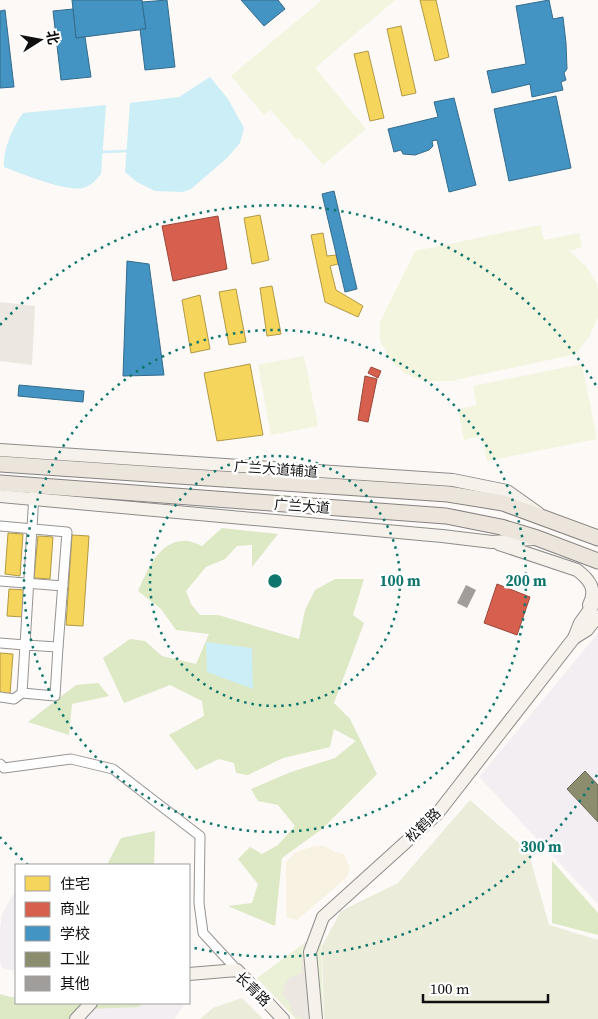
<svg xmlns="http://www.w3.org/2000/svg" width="598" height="1019" viewBox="0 0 598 1019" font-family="'Source Serif 4','Noto Sans SC',serif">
  <rect width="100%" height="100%" fill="#fcf9f6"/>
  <g fill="#f3eef2">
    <path d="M598 633V904L479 777Z"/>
    <path d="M16 892V971L2 968 0 961V929L2 914 12 896Z"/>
    <path d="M93 1003H186L174 1019H80Z"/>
  </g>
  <path fill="#f8f2e2" d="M315 846H324L336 852 344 854 350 869 346 878 297 920 286 917V862L296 852Z"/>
  <path fill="#eaf1d6" d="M321 931 323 1019H296L257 978Z"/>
  <g fill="#dde8c4">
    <path d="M222 528 278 534 252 567V545L237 546 225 559 206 567 186 591 191 604 200 615H218L299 639 305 610 315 590 335 579H364L353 615 364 623 334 703 350 719 377 774 322 829 282 858 275 926 228 906 252 903 258 884 238 859 250 847 262 854 278 845 295 826 278 805 258 801 251 789 291 772 335 758 356 741 334 729 330 747 283 758 248 775 236 773 234 763 219 759 196 770 169 735 204 716 202 701 170 685 124 703 103 658 130 639 145 641 162 656 196 664 209 634 176 630 161 609 138 591C147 571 158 542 183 541 189 540 197 544 202 546Z"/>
    <path d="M98 683 109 696 72 704 69 735 28 722 76 685Z"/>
    <path d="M155 831 154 865H107L121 838Z"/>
    <path d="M552 861 598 913V935L552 923Z"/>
    <path d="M0 994 10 997H16V1003H142L139 1007 87 1009 75 1019H0Z"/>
  </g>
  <g fill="#ebecd9">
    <path d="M470 800 528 851 549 925 598 940V1019H324L322 946 341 911 398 883Z"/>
    <path d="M242 998 263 1019H200L213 1008Z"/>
  </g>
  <g fill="#f3f5df">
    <path d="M322 0H395L315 68 366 129 323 165 300 138 297 140 271 110 264 115 231 76Z"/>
    <path d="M540 225 544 240 579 233 582 247 569 251 586 266 597 284 598 291V317L589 337 576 354 451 381H424L404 373 391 361 380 340V322L415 251Z"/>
    <path d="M304 356 318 426 271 435 258 365Z"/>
    <path d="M582 364 597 439 487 461 482 436 464 440 458 409 477 405 473 386Z"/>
  </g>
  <g fill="#ece7e1">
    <path d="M0 302 35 306 32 365 0 361Z"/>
    <path d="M310 940 316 1019H304L293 1015 289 1001 283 996 284 986 289 978 301 973 304 943Z"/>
  </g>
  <g fill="#cceef6">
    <path d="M210 77 228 99 244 128 240 143 227 158 191 189 183 192 155 191 137 182 125 172 130 103 179 97Z"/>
    <path d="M106 105 101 174C96 180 91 186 83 188 66 192 20 173 4 167 3 149 13 127 23 113Z"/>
    <path d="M206 642 252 648 253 689 207 672Z"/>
  </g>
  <g fill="#f6d55c" stroke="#b19a45">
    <path d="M420 0H436L449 57 435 61Z"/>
    <path d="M401 26 416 93 402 96 387 29Z"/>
    <path d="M368 51 384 118 370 121 354 54Z"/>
    <path d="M260 215 269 260 252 264 244 218Z"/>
    <path d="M323 233 327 256 336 255 338 264 330 266 336 290 363 306 358 317 325 302 311 235Z"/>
    <path d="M272 286 281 334 267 336 260 288Z"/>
    <path d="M236 289 246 342 229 345 219 292Z"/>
    <path d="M200 295 210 349 191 353 182 300Z"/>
    <path d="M250 364 263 435 217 441 204 373Z"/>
    <path d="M8 533 23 534 20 576 5 574Z"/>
    <path d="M72 535 89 536 83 626 66 625Z"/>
    <path d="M38 536 53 537 50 579 34 578Z"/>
    <path d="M9 589 26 590 24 617 7 616Z"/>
    <path d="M0 653 13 654 10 694 0 693Z"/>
  </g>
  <g fill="#d6604d" stroke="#9b483b">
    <path d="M218 216 227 269 173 281 162 226Z"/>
    <path d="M371 367 381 371 378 378 368 373Z"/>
    <path d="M365 376 377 379 368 422 358 420Z"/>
    <path d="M497 584 530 597 517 635 484 623Z"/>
  </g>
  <g fill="#4393c3" stroke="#346c8d">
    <path d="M72 0H142L146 29 76 38Z"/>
    <path d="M167 0 175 67 145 70 140 29H146L142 2Z"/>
    <path d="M241 0H278L285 9 264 26Z"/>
    <path d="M549 0 553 19 563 17 566 43 567 69 564 73 566 80 561 82 563 90 532 97 530 84 492 93 487 71 526 64 516 6Z"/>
    <path d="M73 9 76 38 85 37 91 77 61 80 53 11Z"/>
    <path d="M5 10 14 87 0 88V11Z"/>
    <path d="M556 96 571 168 509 181 494 109Z"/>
    <path d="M454 98 476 185 449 192 437 140 432 141 433 146 429 150 415 155 403 154 401 150 394 152 388 129 438 117 434 102Z"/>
    <path d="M334 191 357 289 345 292 322 194Z"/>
    <path d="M127 261 149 264 164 375 123 376Z"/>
    <path d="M19 385 84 391 83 402 18 396Z"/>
  </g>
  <path fill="#8c8c6e" stroke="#676752" d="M585 771 598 785V822L567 789Z"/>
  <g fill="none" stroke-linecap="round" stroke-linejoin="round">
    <path stroke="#cceef6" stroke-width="2.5" d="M101 152 128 151"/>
  </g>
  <path fill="#a09d9b" d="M466 585 476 590 467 608 457 603Z"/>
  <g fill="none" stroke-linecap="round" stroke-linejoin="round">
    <defs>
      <g id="street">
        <path d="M0 526 67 532 58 647 25 645 22 693 14 699 0 697"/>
        <path d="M0 581 63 586"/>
        <path d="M0 643 25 645 34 494"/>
        <path d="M22 693 55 696 58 647"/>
        <path d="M0 764 4 768 71 759 113 769 200 836 199 903 203 933 237 970"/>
      </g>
      <g id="secondary">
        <path d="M0 450 453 480 507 491 538 513"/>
        <path d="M0 496 442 536 492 542 533 539"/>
        <path d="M499 544 577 570C590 580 597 589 589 605"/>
        <path d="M574 638 587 630 598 616"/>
        <path d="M189 974 237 970 283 1019"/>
        <path d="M76 1019 91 1003"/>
        <path d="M316 1019 310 952 323 917 437 814 574 638 580 623 598 598"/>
      </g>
      <g id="primary">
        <path d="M0 464 448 494 503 503 598 538"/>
        <path d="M0 483 446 516 501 527 537 538 598 561"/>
      </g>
    </defs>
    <use href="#street" stroke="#969594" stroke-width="11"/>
    <use href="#secondary" stroke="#8d8c8a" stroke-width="14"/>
    <use href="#primary" stroke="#848281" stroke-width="17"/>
    <use href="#street" stroke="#fffefe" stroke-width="9"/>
    <use href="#secondary" stroke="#f6f2eb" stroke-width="12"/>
    <use href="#primary" stroke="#ece5db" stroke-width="15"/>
  </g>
  <g fill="none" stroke="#0f766e" stroke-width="2.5" stroke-dasharray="2.5 5">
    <circle cx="275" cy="581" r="125"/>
    <circle cx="275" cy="581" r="251"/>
    <path d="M597 775A376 376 0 0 1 190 947M28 865A376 376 0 0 1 0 837M0 325A376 376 0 0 1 597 387"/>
  </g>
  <g text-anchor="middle" stroke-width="5" stroke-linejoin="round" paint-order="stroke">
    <g font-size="14" fill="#101010" stroke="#fff">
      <text transform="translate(276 469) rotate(4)" y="5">广兰大道辅道</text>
      <text transform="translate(302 506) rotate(4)" y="5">广兰大道</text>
      <text transform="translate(423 825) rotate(-44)" y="5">松鹤路</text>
      <text transform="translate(253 989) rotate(44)" y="5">长青路</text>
    </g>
  </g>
  <circle cx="275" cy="581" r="8" fill="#0f766e" stroke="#fff" stroke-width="2.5"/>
  <g font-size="15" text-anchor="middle" font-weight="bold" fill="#0f766e" stroke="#fff" stroke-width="5" stroke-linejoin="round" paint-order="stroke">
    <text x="400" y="586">100 m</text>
    <text x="526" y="586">200 m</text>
    <text x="541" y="852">300 m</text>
  </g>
  <rect x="15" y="864" width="175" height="140" fill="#ffffff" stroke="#9f9f9f"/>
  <rect x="25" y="876" width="25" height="15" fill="#f6d55c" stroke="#9f9f9f"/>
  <text x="60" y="889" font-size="15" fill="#101010">住宅</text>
  <rect x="25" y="902" width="25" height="15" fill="#d6604d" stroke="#9f9f9f"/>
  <text x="60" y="914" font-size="15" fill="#101010">商业</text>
  <rect x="25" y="926" width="25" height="15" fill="#4393c3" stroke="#9f9f9f"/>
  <text x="60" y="939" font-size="15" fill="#101010">学校</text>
  <rect x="25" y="952" width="25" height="15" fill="#8c8c6e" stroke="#9f9f9f"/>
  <text x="60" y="964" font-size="15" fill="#101010">工业</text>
  <rect x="25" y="976" width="25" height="15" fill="#a09d9b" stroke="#9f9f9f"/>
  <text x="60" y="989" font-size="15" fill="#101010">其他</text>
  <g transform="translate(40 40) rotate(79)" stroke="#ffffff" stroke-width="4" paint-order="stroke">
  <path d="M0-4L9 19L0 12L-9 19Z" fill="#101010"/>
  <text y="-8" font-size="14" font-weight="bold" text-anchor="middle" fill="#101010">北</text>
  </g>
  <path d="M423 994v8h125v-8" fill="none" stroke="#101010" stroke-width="2.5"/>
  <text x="430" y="994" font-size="15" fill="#101010" stroke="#ffffff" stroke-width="4" paint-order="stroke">100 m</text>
</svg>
